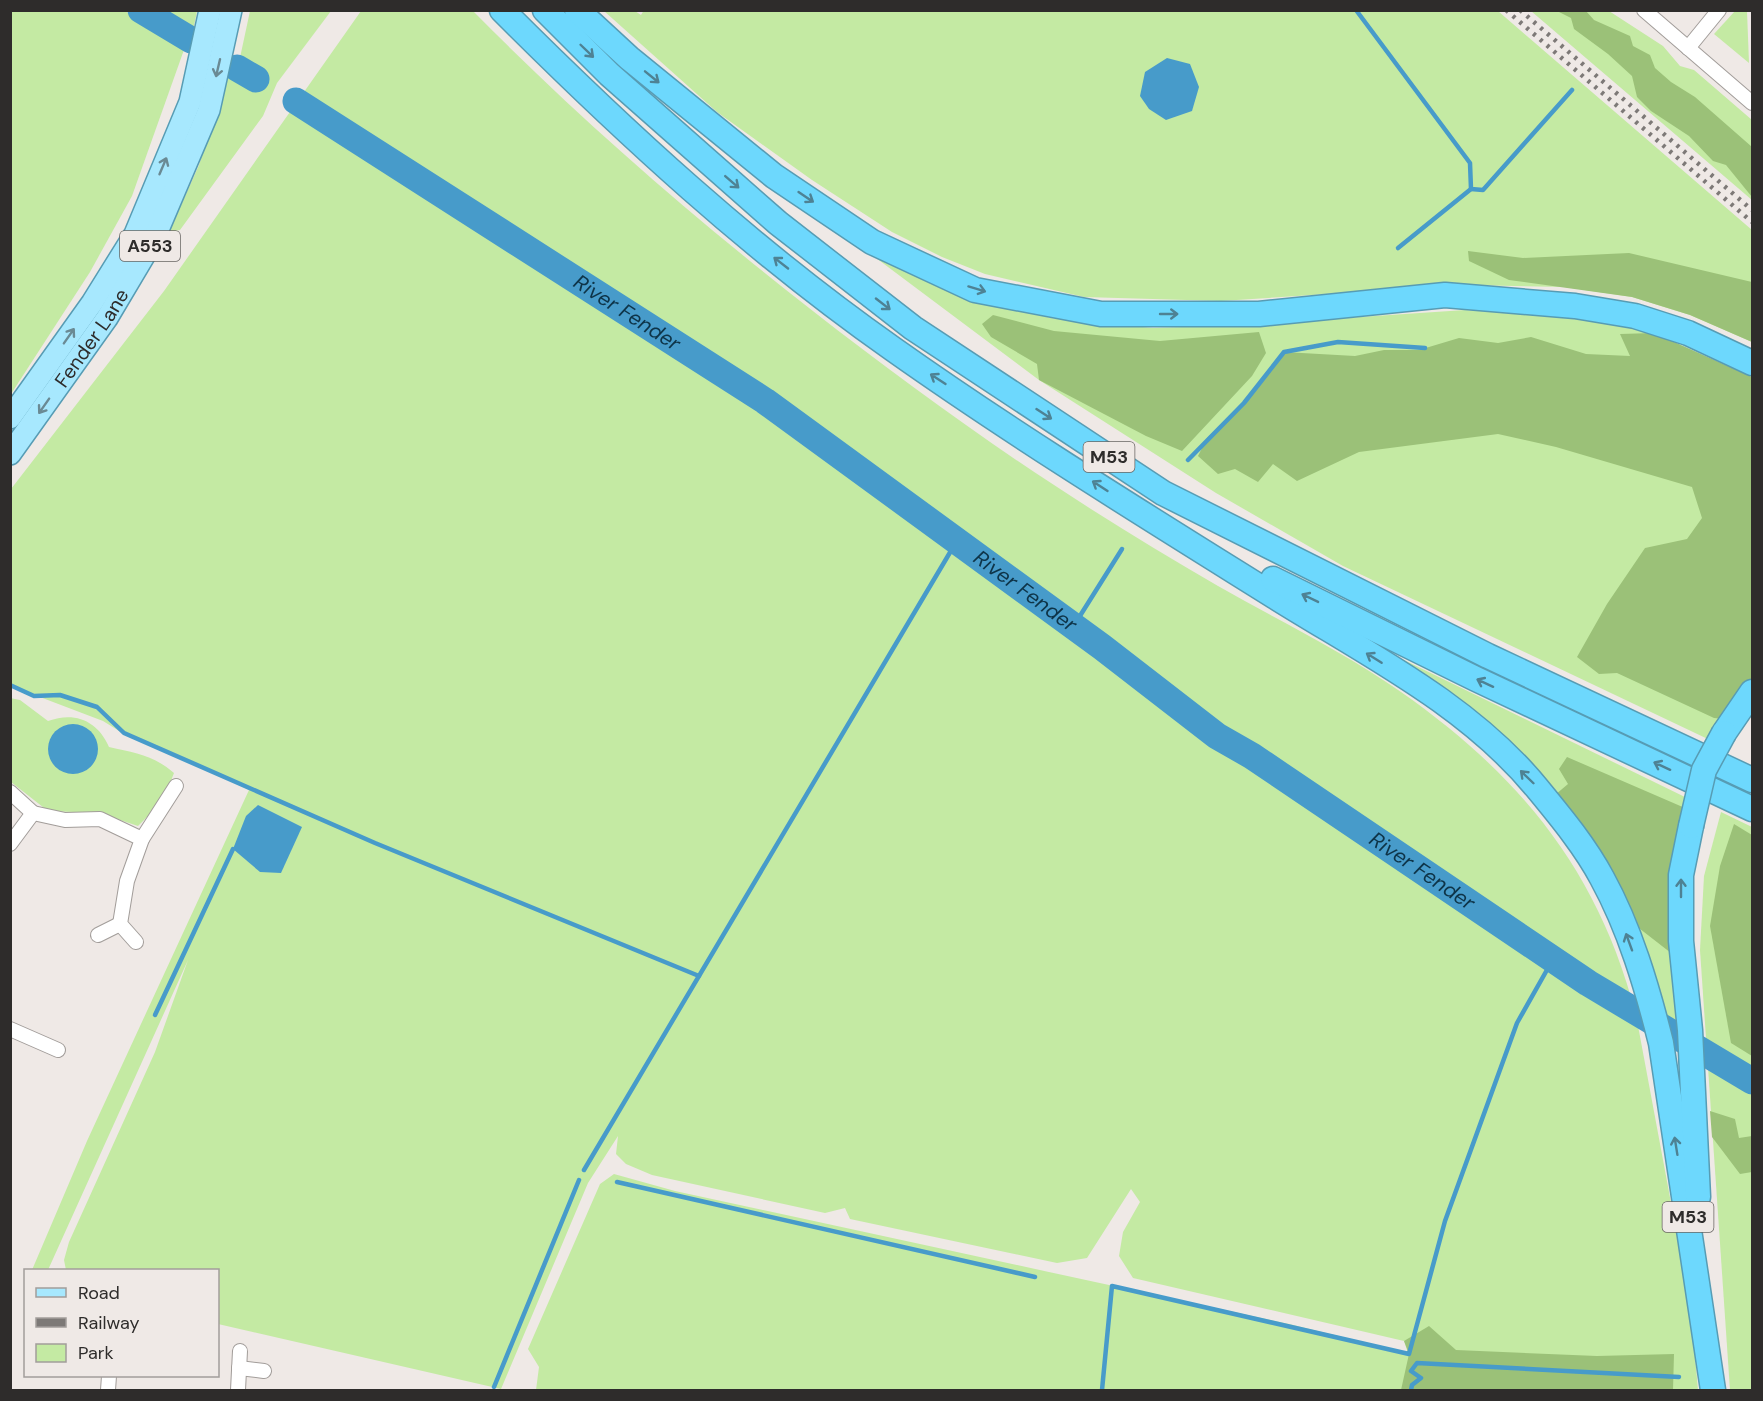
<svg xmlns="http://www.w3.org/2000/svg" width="1763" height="1401" viewBox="0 0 1763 1401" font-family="'DM Sans',sans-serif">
  <rect width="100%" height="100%" fill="#efe9e6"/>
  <g fill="#c4eaa3" fill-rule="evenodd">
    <path d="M11 10 125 11 185 47 132 196 90 272 11 394Z"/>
    <path d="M644 10 1498 11 1752 230V342L1690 315 1632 297 1565 287 1467 285 1221 301 1084 297 985 274 942 257 892 232 812 180 717 112 604 11H635L641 15Z"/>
    <path d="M153 11H197L192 36 154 11Z"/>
    <path d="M250 11H331L277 83 263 116 180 230 169 232 199 165 226 77 235 81Z"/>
    <path d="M361 11H473C623 163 792 301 966 425 1047 483 1132 536 1218 586 1279 621 1344 652 1401 692 1521 776 1599 872 1636 1015L1691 1310 1698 1390H536L539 1367 528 1349 600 1184 614 1174 675 1191 1289 1324 1408 1353 1404 1341 1133 1278 1119 1256 1123 1232 1140 1202 1131 1189 1087 1258 1057 1263 850 1219 845 1208 825 1213 652 1175 626 1164 616 1154 618 1136 588 1183 501 1389 218 1324V1270H66L64 1260 69 1242 155 1052 188 960 48 1270H32L87 1141 249 790 174 753 124 734 103 721 11 686V489L164 291ZM301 100 506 228 836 445 1052 610 1113 652 1212 731 1316 796 1594 989 1547 960 1413 866 1211 735 1174 703 1140 683 1121 664 824 448 684 351 296 107Z"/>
    <path d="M1531 11H1609L1663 46 1680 66 1694 70 1752 120V200Z"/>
    <path d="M1735 11H1747L1749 63 1714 34Z"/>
    <path d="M876 258 971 297 1051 318 1153 328 1239 325 1465 310 1588 317 1654 333 1752 377V684L1712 741 1343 566 1216 493 1039 380Z"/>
    <path d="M1404 660 1687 798 1678 1030H1671L1666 1025 1589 842 1402 664Z"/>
    <path d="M10 698 20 700 48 721C75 711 98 721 109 747 135 753 153 755 174 773 166 795 155 810 138 826L99 813 48 811 11 782Z"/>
    <path d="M1721 812 1752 827V1390H1730L1700 950 1704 876Z"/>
  </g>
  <g fill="#9bc178">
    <path d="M1557 11H1586L1594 20 1630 36 1633 46 1650 55 1655 68 1671 82 1695 97 1752 147V197L1726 165 1713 161 1689 136 1651 111 1637 97 1632 76 1608 54 1574 29 1571 18Z"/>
    <path d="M1468 251 1523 258 1629 253 1752 282V342L1690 315 1632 297 1509 280 1469 261Z"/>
    <path d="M993 315 1054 331 1160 341 1259 332 1266 353 1252 376 1182 451 1146 436 1039 380 1037 364 991 337 982 324Z"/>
    <path d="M1654 333 1752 377V684L1725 719 1714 718 1617 673 1599 674 1577 657 1607 604 1645 548 1687 539 1702 518 1692 487 1556 447 1498 434 1359 452 1297 481 1273 464 1258 482 1235 469 1218 474 1198 456 1207 438 1244 403 1284 352 1355 356 1384 350H1419L1459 338 1498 343 1531 337 1586 354 1630 356 1620 334Z"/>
    <path d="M1567 757 1685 808 1671 953 1635 925 1555 795 1568 784 1559 769Z"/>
    <path d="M1734 824 1752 835V1056L1731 1043 1710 926 1720 866Z"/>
    <path d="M1710 1111 1735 1119 1739 1138 1752 1136V1172L1740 1174 1712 1137Z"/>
    <path d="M1429 1326 1456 1350 1597 1356 1674 1354 1673 1390H1401L1409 1354 1404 1341Z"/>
  </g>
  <g fill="#479bca">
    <path d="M1167 58 1190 64 1199 87 1192 111 1166 120 1149 109 1140 96 1145 72Z"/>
    <circle cx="73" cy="749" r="25"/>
    <path d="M258 805 302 827 281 873 260 872 233 849 246 816Z"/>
  </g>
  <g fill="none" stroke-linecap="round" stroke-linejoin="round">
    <g stroke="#479bca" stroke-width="4.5">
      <path d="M1356 10 1470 163 1471 189 1483 190 1572 90"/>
      <path d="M1398 248 1471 189"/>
      <path d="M1188 460 1244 403 1284 352 1338 342 1425 348"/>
      <path d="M1073 627 1122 549"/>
      <path d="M10 685 34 696 60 695 97 707 124 733 375 843 699 976"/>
      <path d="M155 1015 233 849"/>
      <path d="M584 1170 955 544"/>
      <path d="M617 1182 1035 1277"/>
      <path d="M494 1387 579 1180"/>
      <path d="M1102 1390 1112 1286 1409 1354 1445 1221 1517 1023 1552 961"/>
      <path d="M1411 1390 1412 1385 1421 1378 1411 1371 1417 1363 1679 1377"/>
    </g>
    <g stroke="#479bca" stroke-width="27">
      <path d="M141 10 191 40"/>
      <path d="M237 68 256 79"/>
      <path id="s1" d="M296 101 765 401 1102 647 1217 736 1252 756 1588 983 1752 1081"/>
    </g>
    <defs>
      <g id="street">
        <path d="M1644 10 1752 103"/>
        <path d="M1688 48 1719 10"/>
        <path d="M10 792 33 813"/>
        <path d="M142 839 176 786"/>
        <path d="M10 844 33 813 65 820 100 819 142 839 127 881 120 924 136 942"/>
        <path d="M98 935 120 924"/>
        <path d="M10 1029 58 1050"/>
        <path d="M239 1368 264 1371"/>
        <path d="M108 1390 109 1376"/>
        <path d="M238 1390 240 1351"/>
      </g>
      <g id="primary">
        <path d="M10 418 92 303 135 234 190 102 210 10"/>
        <path id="s2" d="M10 454 107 318 154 239 209 110 231 10"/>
      </g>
      <g id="highway">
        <path d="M502 10C624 132 752 250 893 349 1016 436 1146 516 1274 596 1365 653 1468 704 1537 788 1560 816 1585 846 1602 878 1630 929 1647 987 1661 1043L1713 1390"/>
        <path d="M545 10 609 74 778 223 913 328 1163 493 1488 656 1752 780"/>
        <path d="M577 10 629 58 774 176 872 242 975 290 1101 314H1259L1445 295 1575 306 1635 316 1688 333 1752 363"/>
        <path d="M1273 579 1476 679 1752 809"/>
        <path d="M1724 733 1752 692"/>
        <path d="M1691 826 1681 875V941L1690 1030 1698 1197"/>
      </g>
    </defs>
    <use href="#street" stroke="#a29d9a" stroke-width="16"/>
    <use href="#primary" stroke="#579cb4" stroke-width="24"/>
    <use href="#highway" stroke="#579cb4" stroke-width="27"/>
    <use href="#street" stroke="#fff" stroke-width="14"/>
    <use href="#primary" stroke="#a7e8fe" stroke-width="21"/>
    <use href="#highway" stroke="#6dd8fd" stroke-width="24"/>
    <g stroke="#7d7977" stroke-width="4.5" stroke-dasharray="3 6" stroke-linecap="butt">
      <path d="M1506 10 1752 222"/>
      <path d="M1520 10 1752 210"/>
    </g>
    <defs>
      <path id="highway-bridge" d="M1691 826 1704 770 1724 733"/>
    </defs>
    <use href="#highway-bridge" stroke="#579cb4" stroke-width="27" stroke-linecap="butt"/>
    <use href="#highway-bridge" stroke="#6dd8fd" stroke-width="24"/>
  </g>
  <defs><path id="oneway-shaft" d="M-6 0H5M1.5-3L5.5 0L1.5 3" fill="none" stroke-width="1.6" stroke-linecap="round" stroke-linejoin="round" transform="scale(1.5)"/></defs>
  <g stroke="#4e8294">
    <use href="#oneway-shaft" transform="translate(587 51) rotate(44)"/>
    <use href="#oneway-shaft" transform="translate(652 77) rotate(39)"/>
    <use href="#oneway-shaft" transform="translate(732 182) rotate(41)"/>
    <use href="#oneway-shaft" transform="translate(806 197) rotate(34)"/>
    <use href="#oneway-shaft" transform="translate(781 263) rotate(-142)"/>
    <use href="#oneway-shaft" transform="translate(977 289) rotate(17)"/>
    <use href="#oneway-shaft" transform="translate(883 304) rotate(38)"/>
    <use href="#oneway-shaft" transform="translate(1169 314)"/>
    <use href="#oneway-shaft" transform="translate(938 379) rotate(-147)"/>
    <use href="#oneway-shaft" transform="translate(1044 414) rotate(33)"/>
    <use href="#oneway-shaft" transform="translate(1100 486) rotate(-147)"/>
    <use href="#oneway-shaft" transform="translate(1310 598) rotate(-154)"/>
    <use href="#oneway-shaft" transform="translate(1374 658) rotate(-148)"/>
    <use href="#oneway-shaft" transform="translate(1485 683) rotate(-155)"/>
    <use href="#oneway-shaft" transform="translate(1662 766) rotate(-155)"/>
    <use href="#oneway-shaft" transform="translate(1527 777) rotate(-136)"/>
    <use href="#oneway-shaft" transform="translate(1681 888) rotate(-90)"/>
    <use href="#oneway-shaft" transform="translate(1629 942) rotate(-110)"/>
    <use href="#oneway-shaft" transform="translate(1676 1146) rotate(-99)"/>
  </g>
  <g stroke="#6a8a94">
    <use href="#oneway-shaft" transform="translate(218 68) rotate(103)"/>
    <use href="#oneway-shaft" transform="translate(163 166) rotate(-67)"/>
    <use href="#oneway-shaft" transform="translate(69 336) rotate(-55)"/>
    <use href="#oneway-shaft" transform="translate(44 406) rotate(125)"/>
  </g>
  <g text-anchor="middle" stroke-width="5" stroke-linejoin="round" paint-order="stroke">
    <g fill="#efe9e6" stroke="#686563" stroke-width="1.5">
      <rect x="120" y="231" width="60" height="30" rx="4.5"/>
      <rect x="1083.5" y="442" width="51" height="30" rx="4.5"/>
      <rect x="1662.5" y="1202" width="51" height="30" rx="4.5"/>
    </g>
    <g font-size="18" font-weight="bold" fill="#2e2c2b">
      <text x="150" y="252">A553</text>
      <text x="1109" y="463">M53</text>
      <text x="1688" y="1223">M53</text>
    </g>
    <g font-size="20" fill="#2e2c2b" stroke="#efe9e6">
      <text dy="7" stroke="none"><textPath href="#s2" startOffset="142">Fender Lane</textPath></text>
    </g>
    <g font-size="21" font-style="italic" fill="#0e3448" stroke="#efe9e6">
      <text dy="7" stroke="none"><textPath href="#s1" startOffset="393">River Fender</textPath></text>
      <text dy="7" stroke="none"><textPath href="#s1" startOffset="879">River Fender</textPath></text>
      <text dy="7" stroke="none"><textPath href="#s1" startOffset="1365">River Fender</textPath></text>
    </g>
  </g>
  <rect width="1763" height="1401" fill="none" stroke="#2e2c2b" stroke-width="24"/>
  <rect x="24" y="1269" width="195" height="108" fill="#efe9e6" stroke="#a29d9b" stroke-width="1.5"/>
  <rect x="36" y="1288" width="30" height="9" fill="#a7e8fe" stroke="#a29d9b" stroke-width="1.5"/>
  <text x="78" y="1299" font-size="18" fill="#2e2c2b">Road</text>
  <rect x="36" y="1318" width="30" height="9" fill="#7d7977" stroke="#a29d9b" stroke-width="1.5"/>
  <text x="78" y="1329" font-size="18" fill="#2e2c2b">Railway</text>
  <rect x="36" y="1344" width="30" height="18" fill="#c4eaa3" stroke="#a29d9b" stroke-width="1.5"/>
  <text x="78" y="1359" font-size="18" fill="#2e2c2b">Park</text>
</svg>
